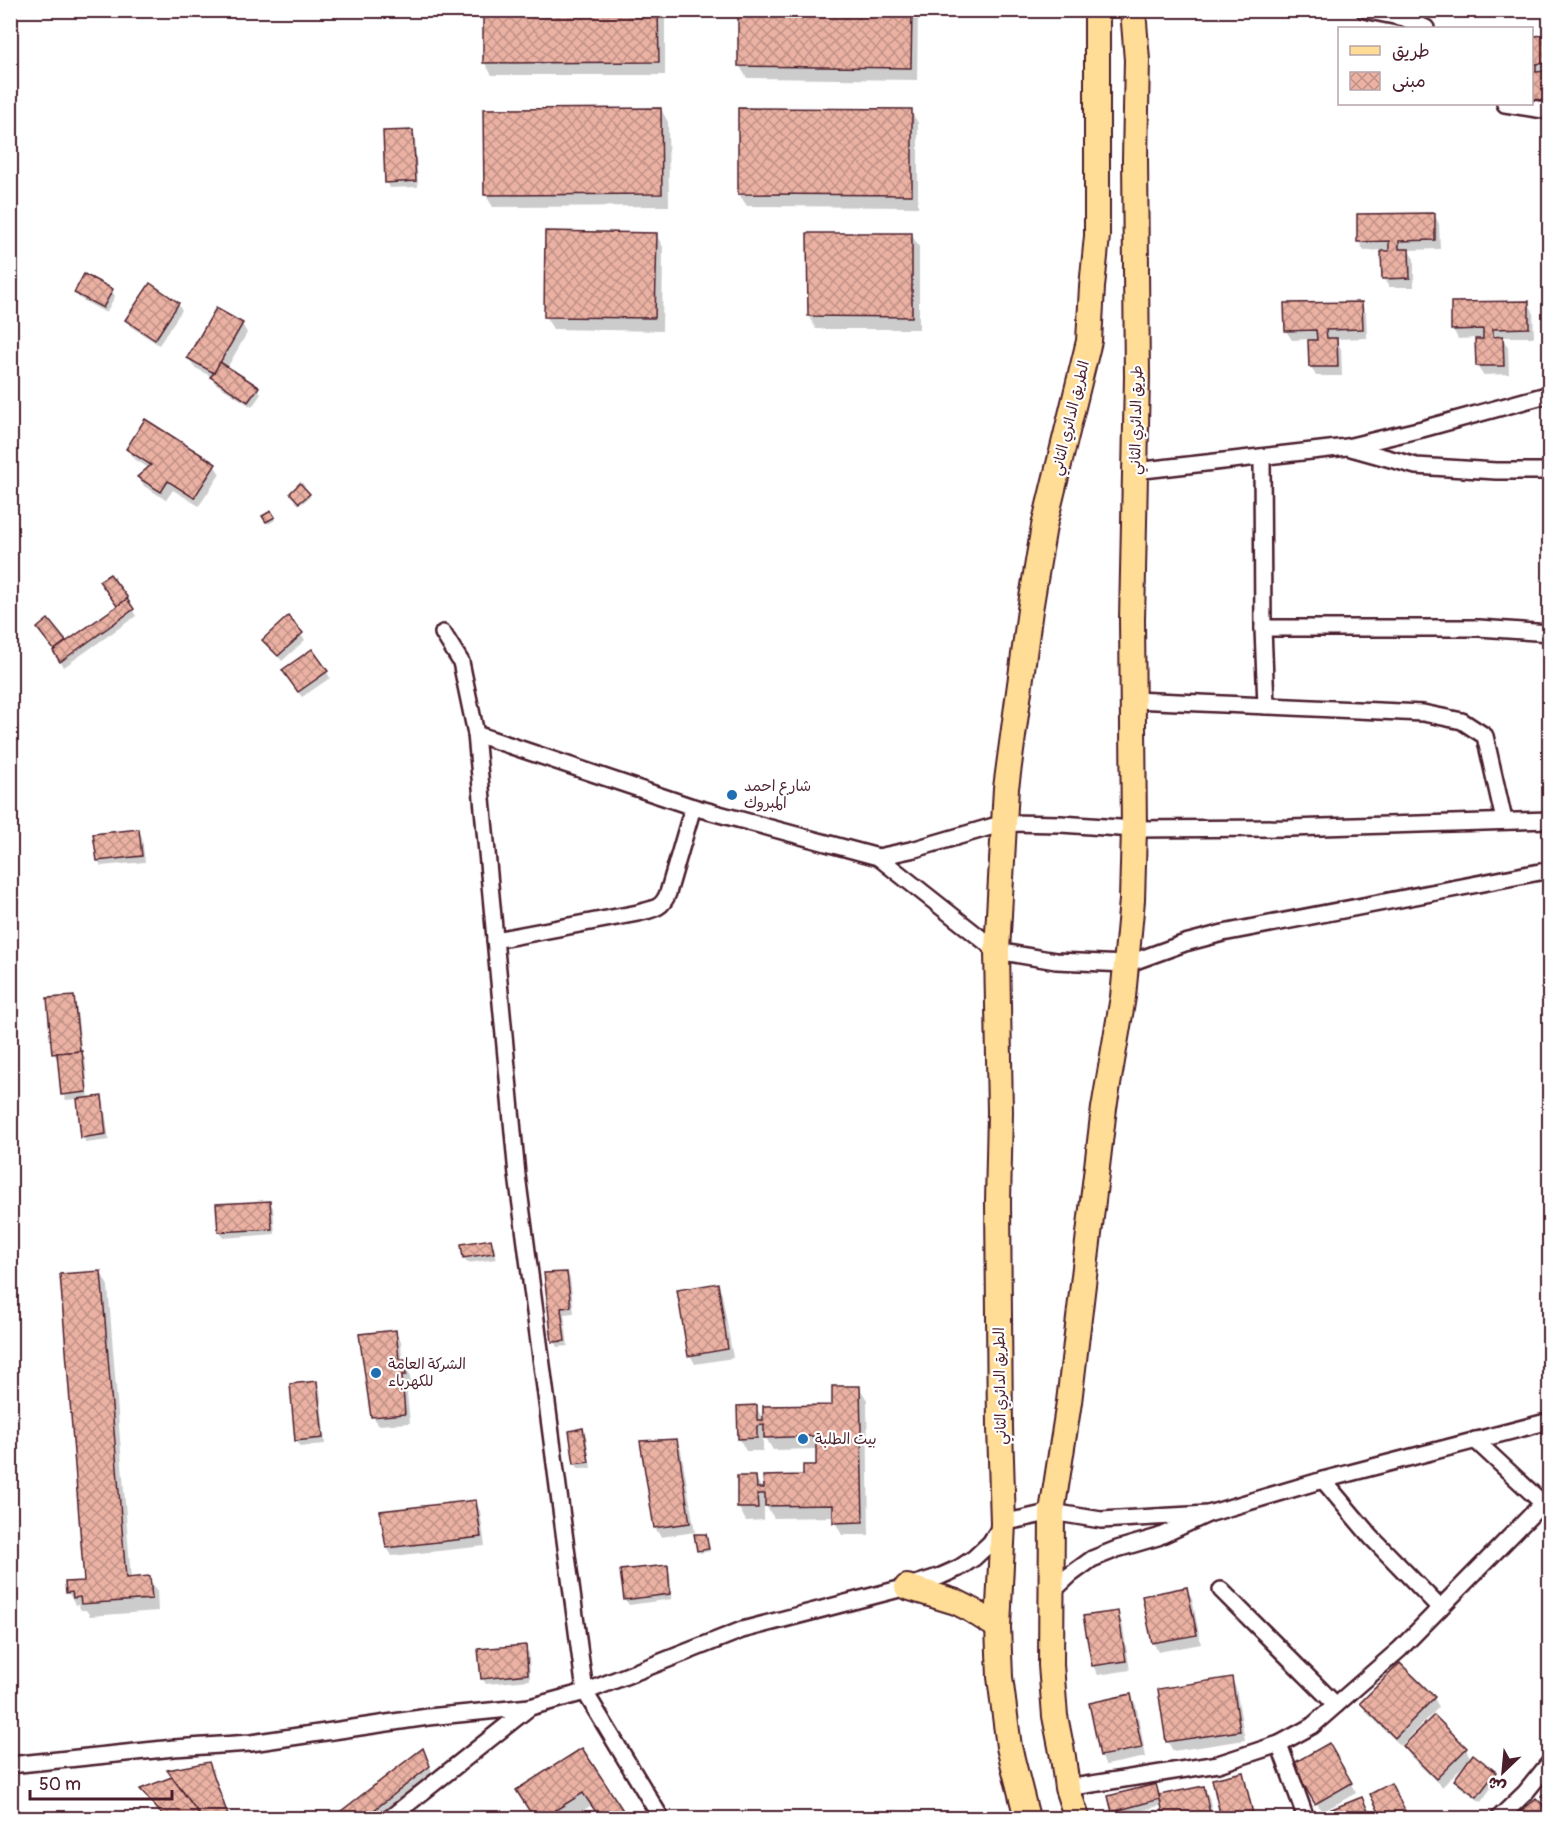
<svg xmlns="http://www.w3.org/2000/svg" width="1560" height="1829" viewBox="0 0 1560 1829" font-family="Pangolin,'Playpen Sans Arabic',sans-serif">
  <defs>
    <pattern id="building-cross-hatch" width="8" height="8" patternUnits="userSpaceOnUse" patternTransform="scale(1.5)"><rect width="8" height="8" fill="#ebb2a4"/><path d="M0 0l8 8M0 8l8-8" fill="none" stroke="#c09086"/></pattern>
  </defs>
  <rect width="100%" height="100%" fill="#fff"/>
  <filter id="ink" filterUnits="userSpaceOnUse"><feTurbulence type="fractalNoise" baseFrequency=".0167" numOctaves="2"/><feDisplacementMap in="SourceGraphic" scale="12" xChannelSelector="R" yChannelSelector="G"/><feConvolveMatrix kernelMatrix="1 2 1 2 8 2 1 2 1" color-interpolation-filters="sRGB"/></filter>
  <g filter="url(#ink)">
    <g fill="#0003">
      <path d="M484 10H665V75H492L484 62Z"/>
      <path d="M740 10H918L917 80 747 78 739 65Z"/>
      <path d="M1550 37V72H1546L1550 79V109L1532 104V38Z"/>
      <path d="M661 109 668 122 669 206 493 207 485 194Z"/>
      <path d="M911 111 918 123V207L747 206 739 194Z"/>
      <path d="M412 131 415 137 418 187 390 188 387 182Z"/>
      <path d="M1434 214 1439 224 1440 249 1408 250 1414 259V287H1389L1383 278V250L1364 251 1359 242Z"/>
      <path d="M656 234 663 247 662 331 553 329 545 316Z"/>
      <path d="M809 234H911L919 247V329H816L809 316Z"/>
      <path d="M112 291 115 296 106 313 79 298 76 293Z"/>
      <path d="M1528 302 1533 311 1534 337H1502L1508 347 1509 374 1483 375 1477 366 1476 338 1458 339 1453 329Z"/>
      <path d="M1361 303 1366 313 1367 338 1336 339 1341 349 1342 376H1316L1311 367 1310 339 1292 340 1286 331Z"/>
      <path d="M178 304 182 310 159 345 130 326 127 320Z"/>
      <path d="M242 324 247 333 227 368 257 388 261 394 252 407 215 383 212 377 194 367 189 358Z"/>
      <path d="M127 449 214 465 220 474 199 506 173 490 166 500 144 486 139 477 150 469 133 458Z"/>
      <path d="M309 494 310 497 301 504 293 495Z"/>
      <path d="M270 513 275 520 268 524 264 517Z"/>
      <path d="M101 582 126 599 136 616 64 667 58 658 56 651 40 631 47 621 65 644 119 606Z"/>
      <path d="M287 618 305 640 282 661 264 640Z"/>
      <path d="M327 672 330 678 302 697 287 677Z"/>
      <path d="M138 831 142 837 145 862 101 866 98 860Z"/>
      <path d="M73 997 76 1003 82 1053 85 1058 89 1099 101 1097 104 1103 109 1140 86 1143 83 1137 78 1099 66 1100 63 1094 59 1059H57L54 1053Z"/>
      <path d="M270 1202 273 1208 275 1234 223 1238 220 1232 218 1206Z"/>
      <path d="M490 1240 494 1246 496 1259 468 1263 464 1258Z"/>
      <path d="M101 1273 108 1286 131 1579 149 1578 157 1591 158 1611 90 1616 86 1610H81L78 1605H75L68 1592 86 1582Z"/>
      <path d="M567 1273 570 1279 574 1313 564 1314 568 1346 557 1347 554 1341Z"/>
      <path d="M717 1285 722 1294 733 1358 695 1364 690 1355Z"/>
      <path d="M395 1332 401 1341 402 1360 409 1370 411 1384H406L410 1423 378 1425 373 1416Z"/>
      <path d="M316 1383 320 1389 325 1444 300 1447 297 1441Z"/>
      <path d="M859 1387 867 1400 869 1535H842L835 1522V1517L774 1518 766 1506H764V1520L746 1521 739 1508 755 1477 762 1489 805 1476 818 1466V1449L773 1450 766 1438H763V1451H746L739 1438 756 1407 765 1423 834 1406Z"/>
      <path d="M583 1430 586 1436 591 1468 579 1469 575 1463Z"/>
      <path d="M676 1440 681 1450 695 1532 661 1537 655 1528Z"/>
      <path d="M475 1502 480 1511 485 1546 392 1556 387 1547Z"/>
      <path d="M696 1536H705L710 1551 700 1553Z"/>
      <path d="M667 1567 670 1573 672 1599 629 1605 625 1599Z"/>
      <path d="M1186 1589 1192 1598 1201 1644 1158 1652 1153 1642Z"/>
      <path d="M1117 1613 1122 1622 1130 1670 1098 1675 1093 1666Z"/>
      <path d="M525 1647 529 1653 530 1680 486 1684 482 1678Z"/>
      <path d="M1231 1679 1236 1688 1245 1740 1173 1751 1168 1742 1159 1690Z"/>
      <path d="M1130 1696 1136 1705 1146 1757 1106 1765 1101 1756Z"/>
      <path d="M1434 1698 1439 1707 1401 1746 1367 1713 1362 1703Z"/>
      <path d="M1329 1745 1356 1793 1322 1812 1294 1764Z"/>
      <path d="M1405 1747 1466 1749 1471 1759 1495 1773 1498 1778 1481 1802 1459 1786 1456 1780 1466 1766 1465 1764 1442 1787 1410 1756Z"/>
      <path d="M423 1750 434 1776 381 1818H334Z"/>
      <path d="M582 1750 626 1818H601L592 1805 570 1818H535L525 1803Z"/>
      <path d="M208 1764 213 1773 229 1818H164L147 1798 142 1790Z"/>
      <path d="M1242 1774 1245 1780 1255 1818H1223L1214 1780Z"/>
      <path d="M1155 1785 1160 1797 1203 1787 1209 1797 1214 1818H1166L1163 1805 1116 1817 1113 1811Z"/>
      <path d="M1394 1791 1408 1818H1384L1372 1794Z"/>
      <path d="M1365 1805 1370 1818H1332L1329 1811Z"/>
    </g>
    <g fill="url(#building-cross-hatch)" stroke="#4a1f2b" stroke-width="1.5">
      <path d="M483 10H658L659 62 483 63Z"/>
      <path d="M738 10H912L911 68 738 66Z"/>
      <path d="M1550 35V63L1536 64V72L1547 71 1548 100 1532 101V36Z"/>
      <path d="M661 108 662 194 484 195 483 109Z"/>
      <path d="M738 108 912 109V195L738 194Z"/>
      <path d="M413 130 416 181 385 183 383 131Z"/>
      <path d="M1435 213V240L1399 241V249H1409L1410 278 1382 279 1381 251H1389V241L1357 242V214Z"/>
      <path d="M545 231 657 233 655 318 544 317Z"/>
      <path d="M807 233H912V317L808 316Z"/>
      <path d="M84 274 113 289 103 308 74 293Z"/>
      <path d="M150 283 179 303 155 340 125 320Z"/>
      <path d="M1529 301V328L1493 329V337L1503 336 1504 366H1476L1475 339H1483V329L1451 330V302Z"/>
      <path d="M1362 302 1363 329 1326 330 1327 338H1337L1338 367H1309L1308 340H1317L1316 330 1285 331 1284 303Z"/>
      <path d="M216 308 243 323 214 373 187 358Z"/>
      <path d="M220 362 259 387 248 402 210 377 214 373Z"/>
      <path d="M145 419 216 464 194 498 168 481 161 492 137 477 151 465 126 449Z"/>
      <path d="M300 483 310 494 299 503 290 493Z"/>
      <path d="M271 511 275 517 266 522 262 516Z"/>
      <path d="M110 574 128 598 117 606 99 581Z"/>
      <path d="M127 599 134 609 60 662 53 651Z"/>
      <path d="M288 616 303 633 278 656 262 640Z"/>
      <path d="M48 619 66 641 54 650 37 628Z"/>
      <path d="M312 649 328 671 298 692 282 670Z"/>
      <path d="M139 829 142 856 97 861 93 834Z"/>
      <path d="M74 996 80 1051 52 1054 47 998Z"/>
      <path d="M82 1051 87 1092 61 1095 57 1053Z"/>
      <path d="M102 1096 106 1134 81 1138 77 1099Z"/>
      <path d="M270 1201 272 1229 218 1232 216 1204Z"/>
      <path d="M491 1239 494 1253 463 1258 461 1244Z"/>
      <path d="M101 1271 126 1578 150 1576 152 1599 81 1604 80 1597 73 1598 72 1592 66 1593 65 1582 84 1581 60 1274Z"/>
      <path d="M567 1272 571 1307 561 1308 565 1341 552 1342 544 1273Z"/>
      <path d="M718 1283 728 1349 688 1356 677 1290Z"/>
      <path d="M396 1330 399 1359H405L406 1375H402L405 1414 371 1417 359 1334Z"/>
      <path d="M317 1381 323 1438 295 1441 290 1384Z"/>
      <path d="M832 1386H860L863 1522 833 1523V1505L765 1506V1494H757L758 1508H737V1476H756L757 1488H764L763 1476 803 1475V1465H816V1436L764 1438V1425L757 1426V1438L738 1439 737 1406 757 1405V1420H763V1406L832 1405Z"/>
      <path d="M583 1428 589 1462 574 1464 569 1431Z"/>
      <path d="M677 1439 690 1523 654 1528 640 1441Z"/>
      <path d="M476 1500 481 1537 386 1548 380 1511Z"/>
      <path d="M694 1534H706L709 1549 697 1551Z"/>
      <path d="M668 1565 670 1594 624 1600 620 1570Z"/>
      <path d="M1187 1587 1197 1635 1152 1643 1142 1596Z"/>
      <path d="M1118 1611 1126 1661 1092 1666 1083 1616Z"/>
      <path d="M526 1645 528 1674 481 1679 478 1649Z"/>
      <path d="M1400 1663 1435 1697 1395 1738 1360 1703Z"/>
      <path d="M1232 1677 1240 1731 1166 1742 1158 1689Z"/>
      <path d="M1131 1694 1142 1748 1100 1756 1089 1703Z"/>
      <path d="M1434 1715 1467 1748 1436 1779 1403 1746Z"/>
      <path d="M1329 1743 1352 1783 1315 1804 1292 1764Z"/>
      <path d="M423 1748 430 1766 364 1818H332Z"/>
      <path d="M582 1748 628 1818H600L583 1793 543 1818H534L516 1790Z"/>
      <path d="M1473 1754 1496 1772 1477 1797 1454 1780Z"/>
      <path d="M209 1762 229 1818H202L167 1770Z"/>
      <path d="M1243 1772 1254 1818H1221L1212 1779Z"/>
      <path d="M172 1777 202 1818H165L140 1789Z"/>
      <path d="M1391 1783 1407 1815 1399 1818H1382L1370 1794Z"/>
      <path d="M1156 1784 1160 1799 1112 1812 1108 1796Z"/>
      <path d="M1204 1786 1211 1818H1164L1159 1795Z"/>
      <path d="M1550 1788V1805L1541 1796Z"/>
      <path d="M1362 1797 1371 1818H1331L1327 1811Z"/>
      <path d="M1536 1798 1550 1812V1818H1514Z"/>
    </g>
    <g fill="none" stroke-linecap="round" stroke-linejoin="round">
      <defs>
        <g id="street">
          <path d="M1364 10 1404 18 1426 28"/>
          <path d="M1505 104 1550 111"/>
          <path d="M1351 448 1416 466 1496 471H1550"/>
          <path d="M1262 457 1263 628 1266 706"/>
          <path d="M1135 471 1347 447 1422 429 1550 394"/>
          <path d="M1263 628H1479L1550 633"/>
          <path d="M443 633 461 662 476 734 517 1175 585 1692 661 1818"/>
          <path d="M1133 700 1423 713 1462 721 1485 736 1504 820"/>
          <path d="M476 734 693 807 878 857 997 951 1056 961 1127 964 1185 943 1223 933 1550 870"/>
          <path d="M878 857 915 849 1004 823 1061 824 1134 829 1290 828 1550 820"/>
          <path d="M495 940 638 913C653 909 662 909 668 893L693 807"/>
          <path d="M1475 1440 1550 1510"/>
          <path d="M1323 1480 1371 1537 1440 1608"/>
          <path d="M1221 1590 1336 1705"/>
          <path d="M1053 1591 1070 1575 1092 1559 1117 1549 1158 1537 1208 1514 1323 1480 1550 1421"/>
          <path d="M1279 1744 1306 1818"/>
          <path d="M10 1765 174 1748 251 1743 428 1717 530 1707 585 1692 742 1630 907 1587 941 1576 959 1568 974 1558 990 1543 1003 1523 1052 1512 1101 1520 1208 1514"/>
          <path d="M1067 1788 1218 1764 1279 1744 1312 1726 1400 1649 1542 1504"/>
          <path d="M390 1818 530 1707"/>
          <path d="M1499 1818 1525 1793 1550 1762"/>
        </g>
        <g id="primary">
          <path d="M907 1587 956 1602 968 1608 998 1627"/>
          <path d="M1027 1818 1009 1747 1000 1677 998 1627 1003 1523 1000 1428 998 1202 1000 1112 997 951 1006 788 1030 610 1044 526 1089 341 1092 287 1097 236V10"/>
          <path d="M1077 1818 1067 1788 1063 1757 1055 1716 1051 1665 1052 1512 1069 1402 1104 1108 1123 997 1132 900 1134 829 1132 620 1137 377 1135 159 1137 60 1133 10"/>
        </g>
      </defs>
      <use href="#street" stroke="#4a1f2b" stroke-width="20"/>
      <use href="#primary" stroke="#4a1f2b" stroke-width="28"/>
      <use href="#street" stroke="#fff" stroke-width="15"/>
      <use href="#primary" stroke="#ffdd96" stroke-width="24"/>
    </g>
  </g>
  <g fill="#1f6fb2" stroke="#fff" stroke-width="2">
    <circle cx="732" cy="795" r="6"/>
    <circle cx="376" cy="1373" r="6"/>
    <circle cx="803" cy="1439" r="6"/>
  </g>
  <g text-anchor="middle" stroke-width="4.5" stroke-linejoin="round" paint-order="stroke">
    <g font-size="15" fill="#4a1f2b" stroke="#fff">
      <text transform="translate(1070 418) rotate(-76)" y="5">الطريق الدائري الثاني</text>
      <text transform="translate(1136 420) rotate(-89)" y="5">طريق الدائري الثاني</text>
      <text transform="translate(1000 1386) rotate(-91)" y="5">الطريق الدائري الثاني</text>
    </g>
    <g font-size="15" fill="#4a1f2b" stroke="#fff" text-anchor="start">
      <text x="744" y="791">شارع احمد<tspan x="744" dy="17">المبروك</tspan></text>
      <text x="388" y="1369">الشركة العامة<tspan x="388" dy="17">للكهرباء</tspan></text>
      <text x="815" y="1444">بيت الطلبة</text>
    </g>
  </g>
  <rect width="1560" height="1829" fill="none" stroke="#fff" stroke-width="36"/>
  <rect x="18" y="18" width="1524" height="1793" fill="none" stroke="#4a1f2b" stroke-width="2" filter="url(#ink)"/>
  <rect x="1338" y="27" width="195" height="78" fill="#ffffff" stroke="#b7a5aa" stroke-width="1.5"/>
  <rect x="1350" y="46" width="30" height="9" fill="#ffdd96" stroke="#b7a5aa" stroke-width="1.5"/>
  <text x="1392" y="57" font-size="18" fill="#4a1f2b">طريق</text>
  <rect x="1350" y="72" width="30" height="18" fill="url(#building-cross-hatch)" stroke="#b7a5aa" stroke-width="1.5"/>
  <text x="1392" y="87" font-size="18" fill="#4a1f2b">مبنى</text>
  <g transform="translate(1503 1772) rotate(206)" stroke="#ffffff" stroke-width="4.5" paint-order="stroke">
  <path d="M0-4.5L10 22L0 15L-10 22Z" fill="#4a1f2b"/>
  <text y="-9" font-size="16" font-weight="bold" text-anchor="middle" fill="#4a1f2b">ش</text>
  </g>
  <path d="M30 1790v9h142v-9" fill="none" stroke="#4a1f2b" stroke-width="3"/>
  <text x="39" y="1790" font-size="18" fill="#4a1f2b" stroke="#ffffff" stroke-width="4.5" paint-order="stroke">50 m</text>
</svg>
